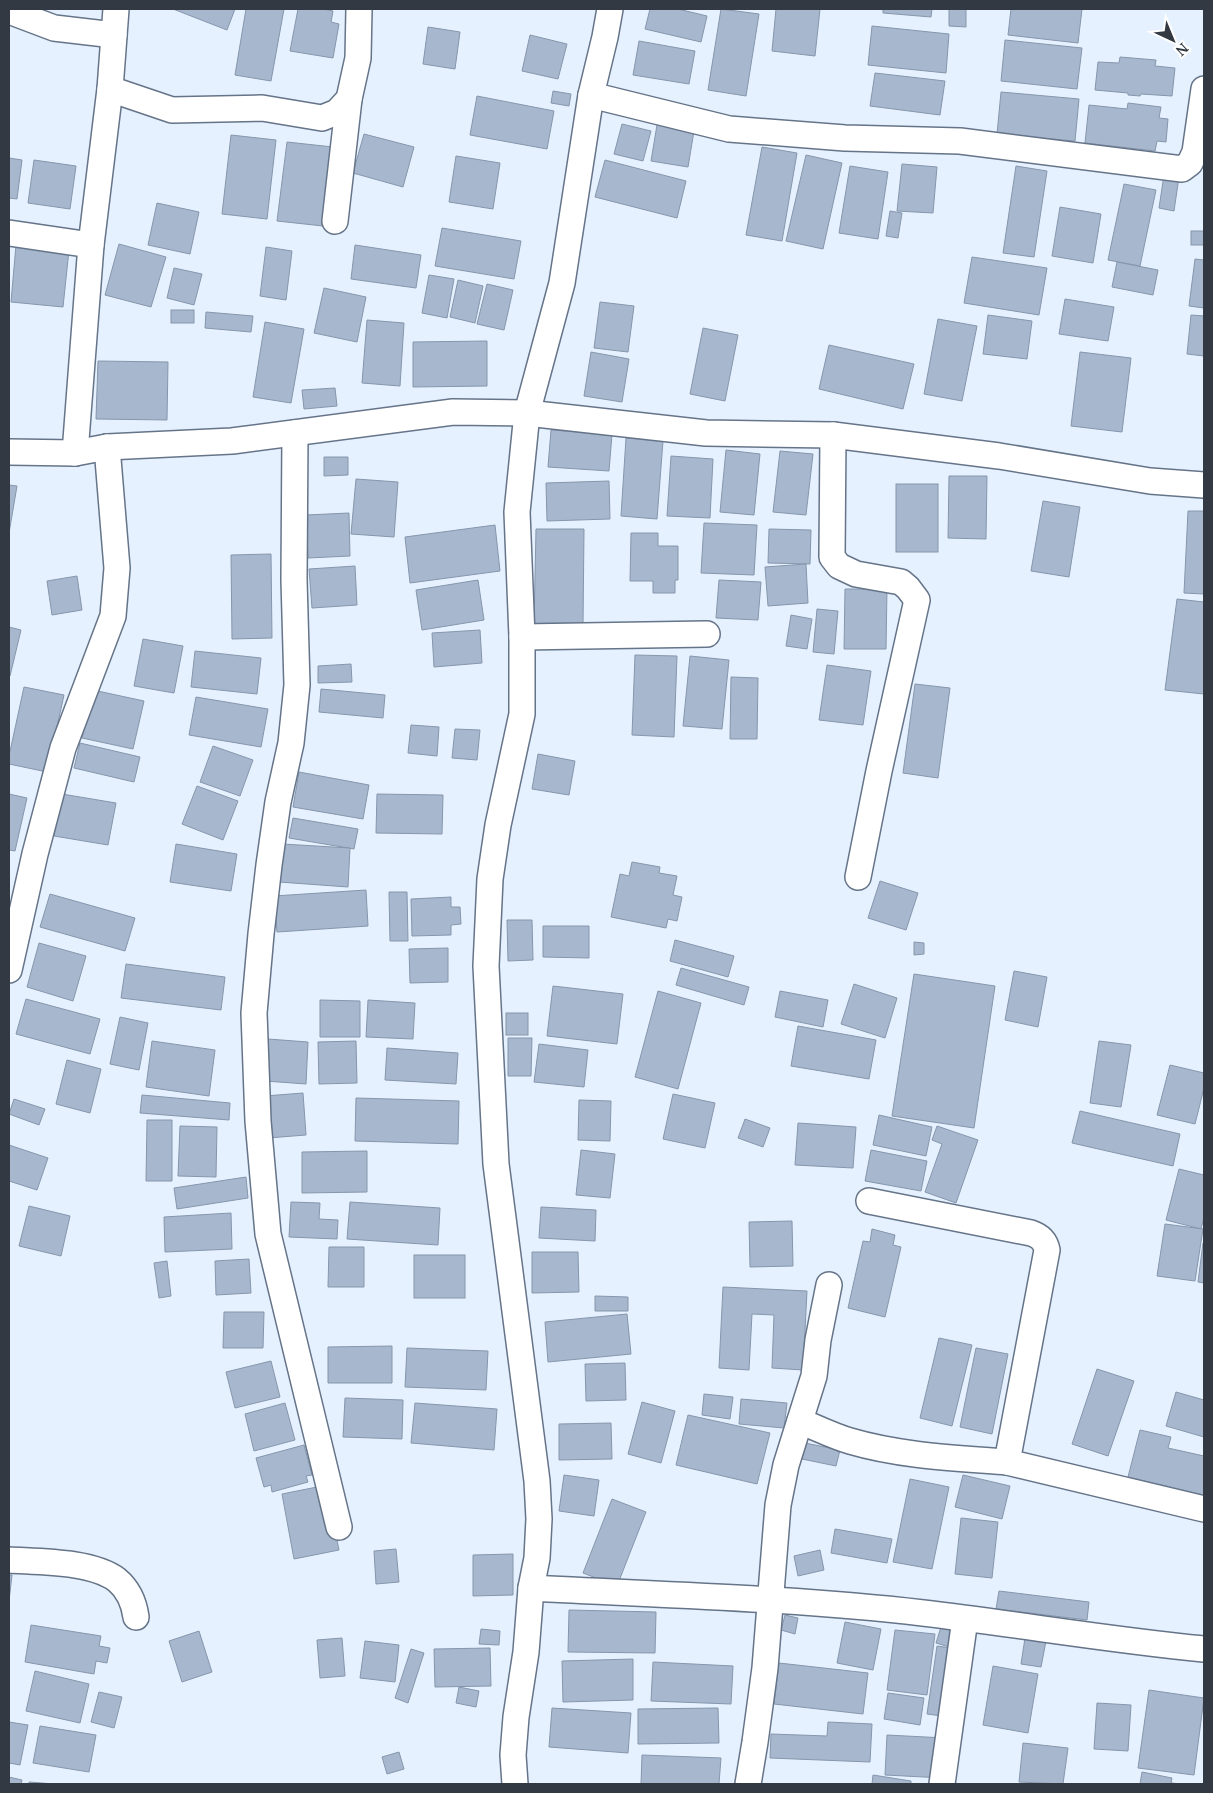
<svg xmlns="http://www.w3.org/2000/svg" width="1213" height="1793" viewBox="0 0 1213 1793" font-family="'Noto Serif',serif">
  <rect width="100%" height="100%" fill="#e6f1ff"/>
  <g fill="#a7b8ce" stroke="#8696ac">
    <path d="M173 9H235L227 30Z"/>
    <path d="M246 9H284L271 81 235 75Z"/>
    <path d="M298 9H323L333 11 331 22 339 24 333 58 290 51Z"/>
    <path d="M650 9H678L707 16 701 42 645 29Z"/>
    <path d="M721 9 759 14 746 96 708 90Z"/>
    <path d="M776 9H820L815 56 772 51Z"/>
    <path d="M883 9H932L931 17 883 13Z"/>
    <path d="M949 9H966V27L949 26Z"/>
    <path d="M1011 9H1082L1078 43 1008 35Z"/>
    <path d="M872 26 949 34 946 73 868 65Z"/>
    <path d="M428 27 460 32 455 69 423 64Z"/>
    <path d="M530 35 567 44 558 79 522 71Z"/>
    <path d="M1005 40 1082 48 1077 89 1001 81Z"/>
    <path d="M639 41 695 51 689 84 633 75Z"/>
    <path d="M1120 57 1156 60 1155 66 1175 68 1172 96 1141 94 1140 96 1128 95V93L1095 90 1098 62 1119 63Z"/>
    <path d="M875 73 945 81 940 115 870 106Z"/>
    <path d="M553 91 571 94 569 106 551 103Z"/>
    <path d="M1001 92 1079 99 1075 141 997 134Z"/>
    <path d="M477 96 554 111 547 149 470 135Z"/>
    <path d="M1128 103 1161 107 1159 118 1168 119 1166 142 1157 141 1155 151 1085 143 1089 105 1127 109Z"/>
    <path d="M658 119 695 125 688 167 651 161Z"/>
    <path d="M622 124 651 131 643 161 614 154Z"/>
    <path d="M364 134 414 147 403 187 353 173Z"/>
    <path d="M231 135 276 140 267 219 222 214Z"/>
    <path d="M287 142 333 147 323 226 277 221Z"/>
    <path d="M762 147 797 153 782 241 746 235Z"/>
    <path d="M806 155 842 163 823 249 786 241Z"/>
    <path d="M456 156 500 163 493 209 449 202Z"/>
    <path d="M9 158 22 160 17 199 9 198Z"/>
    <path d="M34 160 76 166 70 209 28 203Z"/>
    <path d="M605 160 686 181 677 218 595 197Z"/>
    <path d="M902 164 937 167 933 213 897 211Z"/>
    <path d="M850 166 888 172 878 239 839 233Z"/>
    <path d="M1016 166 1047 171 1034 257 1003 253Z"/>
    <path d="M1164 175 1179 177 1174 211 1159 208Z"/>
    <path d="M1124 184 1156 190 1140 266 1108 260Z"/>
    <path d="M157 203 199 212 190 254 148 245Z"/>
    <path d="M1060 207 1101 214 1093 263 1052 256Z"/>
    <path d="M890 211 902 213 898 238 886 236Z"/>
    <path d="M442 228 521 241 514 279 435 266Z"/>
    <rect x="1191" y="231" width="13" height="14"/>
    <path d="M119 244 166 257 151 307 105 295Z"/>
    <path d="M16 245 69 250 63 307 11 302Z"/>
    <path d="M355 245 421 255 416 288 351 279Z"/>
    <path d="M266 247 292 251 286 300 260 296Z"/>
    <path d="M972 257 1047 268 1039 315 964 303Z"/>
    <path d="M1195 259 1204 260V308L1189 306Z"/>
    <path d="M1117 262 1158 270 1153 295 1112 287Z"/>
    <path d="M174 268 202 274 194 305 167 298Z"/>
    <path d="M429 275 454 279 447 318 422 313Z"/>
    <path d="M458 280 483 286 475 323 450 317Z"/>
    <path d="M487 284 513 290 504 330 477 324Z"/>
    <path d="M324 288 366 297 357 342 314 333Z"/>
    <path d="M1065 299 1114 307 1108 341 1059 334Z"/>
    <path d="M600 302 634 306 628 352 594 348Z"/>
    <rect x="171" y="310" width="23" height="13"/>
    <path d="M206 312 253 316 251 332 205 328Z"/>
    <path d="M988 315 1032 321 1027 359 983 354Z"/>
    <path d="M1191 315 1204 316V356L1187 354Z"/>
    <path d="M938 319 977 326 962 401 924 394Z"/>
    <path d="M367 320 404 323 400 386 362 383Z"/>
    <path d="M265 322 304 329 291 403 253 397Z"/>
    <path d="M703 328 738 335 725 401 690 394Z"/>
    <path d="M487 341V386L413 387V342Z"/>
    <path d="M829 345 914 364 903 409 819 389Z"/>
    <path d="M591 352 629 359 622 402 584 396Z"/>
    <path d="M1080 352 1131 358 1122 432 1071 426Z"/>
    <path d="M98 361 168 362 167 420 96 419Z"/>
    <path d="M335 388 337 406 304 409 302 390Z"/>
    <path d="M551 430 612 434 609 471 548 467Z"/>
    <path d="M626 438 663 441 657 519 621 516Z"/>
    <path d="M726 450 760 454 754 515 720 512Z"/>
    <path d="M780 451 813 454 806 515 773 512Z"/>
    <path d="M671 456 713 459 710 518 667 516Z"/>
    <path d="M324 457H348V475L324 476Z"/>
    <path d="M949 476H987L986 539 948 538Z"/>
    <path d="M356 479 398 482 394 537 351 534Z"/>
    <path d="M609 481 610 519 547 521 546 483Z"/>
    <rect x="896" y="484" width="42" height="68"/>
    <path d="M9 485 17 486 9 533Z"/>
    <path d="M1043 501 1080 507 1069 577 1031 571Z"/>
    <path d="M1188 511H1204V594L1184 593Z"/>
    <path d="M349 513 350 556 308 558 306 515Z"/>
    <path d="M704 523 757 525 754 575 701 573Z"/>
    <path d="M495 525 500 571 410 583 405 537Z"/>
    <path d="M536 529H584L583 625H534Z"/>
    <path d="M769 529 811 530 810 564 768 563Z"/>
    <path d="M631 533H658V546H678V580H675V593H653V581H630Z"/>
    <path d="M271 554 272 638 232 639 231 555Z"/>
    <path d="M806 564 808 603 768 606 765 567Z"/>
    <path d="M355 566 357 605 312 608 309 569Z"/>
    <path d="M77 576 82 610 52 615 47 581Z"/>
    <path d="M478 580 484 620 422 630 416 590Z"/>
    <path d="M719 580 761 582 758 620 716 618Z"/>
    <path d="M845 589H887L886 649H844Z"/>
    <path d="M1177 599 1204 602V694L1165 690Z"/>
    <path d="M817 609 838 611 834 654 813 652Z"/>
    <path d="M791 615 812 619 807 649 786 646Z"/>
    <path d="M9 627 21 630 10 676H9Z"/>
    <path d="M480 630 482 663 434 667 432 633Z"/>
    <path d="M143 639 183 646 174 693 134 686Z"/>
    <path d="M195 651 261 658 257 694 191 687Z"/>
    <path d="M635 655 677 656 674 737 632 735Z"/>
    <path d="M690 656 729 660 722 729 683 726Z"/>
    <path d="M351 664 352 682 318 683V666Z"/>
    <path d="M827 665 871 671 863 725 819 720Z"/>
    <path d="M731 677 758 678 757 739H730Z"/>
    <path d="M915 684 950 688 938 778 903 773Z"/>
    <path d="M24 687 64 695 47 772 9 764V756Z"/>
    <path d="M321 689 385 695 383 718 319 712Z"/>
    <path d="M93 690 144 701 133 749 82 738Z"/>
    <path d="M196 697 268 709 261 747 189 735Z"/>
    <path d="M411 725 439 727 437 756 408 753Z"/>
    <path d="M455 729 480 730 477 760 452 758Z"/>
    <path d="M80 743 140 757 134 782 74 768Z"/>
    <path d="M213 746 253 760 240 796 200 782Z"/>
    <path d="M538 754 575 761 569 795 532 789Z"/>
    <path d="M299 772 369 785 363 819 293 807Z"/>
    <path d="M197 786 238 801 223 840 182 824Z"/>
    <path d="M9 794 27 798 15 851 9 850Z"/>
    <path d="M62 794 116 803 108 845 54 836Z"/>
    <path d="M377 794 443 795 442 834 376 833Z"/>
    <path d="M293 818 358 829 354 849 289 838Z"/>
    <path d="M176 844 237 854 231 891 170 882Z"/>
    <path d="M282 844 350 848 348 887 279 882Z"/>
    <path d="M632 862 660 867 659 873 677 876 673 895 682 897 677 921 668 919 666 928 611 917 620 874 629 876Z"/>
    <path d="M880 881 918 893 906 930 868 918Z"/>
    <path d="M366 890 368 926 277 932 274 896Z"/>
    <path d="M389 892H407L408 941H390Z"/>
    <path d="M50 894 135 918 125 951 40 927Z"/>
    <path d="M451 897V907H460L461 924 451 925V935L412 936 411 899Z"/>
    <path d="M507 920H532L533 960 508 961Z"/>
    <path d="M543 926H589V958L543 957Z"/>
    <path d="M675 940 734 956 728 977 670 961Z"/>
    <path d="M914 942 924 943V954L914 955Z"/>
    <path d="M39 943 86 956 73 1001 27 987Z"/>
    <path d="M448 948V982L410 983 409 949Z"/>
    <path d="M126 964 225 977 221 1010 121 998Z"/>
    <path d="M681 968 749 987 744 1005 676 985Z"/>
    <path d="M1014 971 1047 977 1038 1027 1005 1020Z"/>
    <path d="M914 974 995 986 974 1128 892 1116Z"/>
    <path d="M854 984 897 998 885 1038 841 1024Z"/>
    <path d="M553 986 623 994 617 1044 547 1036Z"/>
    <path d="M658 991 701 1003 678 1089 635 1077Z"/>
    <path d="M780 991 828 1000 823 1027 775 1017Z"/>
    <path d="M26 999 100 1019 90 1054 16 1034Z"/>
    <path d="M320 1000 360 1001V1037H320Z"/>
    <path d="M368 1000 415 1003 413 1039 366 1037Z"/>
    <rect x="506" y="1013" width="22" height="22"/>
    <path d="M120 1017 148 1023 139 1070 110 1064Z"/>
    <path d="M798 1026 876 1040 869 1079 791 1066Z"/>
    <path d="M508 1038H532L531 1076H508Z"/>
    <path d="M268 1039 308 1042 306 1084 265 1081Z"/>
    <path d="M152 1041 215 1050 209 1096 146 1087Z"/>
    <path d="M356 1041 357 1083 319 1084 318 1042Z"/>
    <path d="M1099 1041 1131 1045 1121 1107 1090 1103Z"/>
    <path d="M539 1044 588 1050 584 1087 534 1082Z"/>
    <path d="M387 1048 458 1053 456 1084 385 1080Z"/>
    <path d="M67 1060 101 1069 90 1113 56 1104Z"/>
    <path d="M1170 1065 1204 1073V1088L1195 1124 1157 1115Z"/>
    <path d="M303 1093 306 1135 268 1138 265 1096Z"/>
    <path d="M673 1094 715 1103 705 1148 663 1139Z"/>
    <path d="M142 1095 230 1103 229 1120 140 1113Z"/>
    <path d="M356 1098 459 1101 458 1144 355 1141Z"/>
    <path d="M14 1099 45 1109 39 1125 9 1114Z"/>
    <path d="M579 1100 611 1101 610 1141 578 1140Z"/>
    <path d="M1080 1111 1180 1134 1173 1166 1072 1143Z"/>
    <path d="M879 1115 932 1127 926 1156 873 1145Z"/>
    <path d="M745 1119 770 1128 763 1147 738 1138Z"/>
    <path d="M147 1120H172V1181H146Z"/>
    <path d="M798 1123 856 1127 853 1168 795 1165Z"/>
    <path d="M180 1126 217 1127 216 1177 178 1176Z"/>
    <path d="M937 1126 978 1140 956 1203 925 1192 942 1144 932 1140Z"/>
    <path d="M9 1145 48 1158 37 1190 9 1181Z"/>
    <path d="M581 1150 615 1154 610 1198 576 1195Z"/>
    <path d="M871 1150 927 1161 921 1191 865 1181Z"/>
    <path d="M367 1151V1192L302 1193V1152Z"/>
    <path d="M1179 1169 1204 1175V1217L1201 1229 1166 1220Z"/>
    <path d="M246 1177 248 1198 177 1209 174 1188Z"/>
    <path d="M291 1202 320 1203 319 1219 338 1220 337 1239 289 1237Z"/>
    <path d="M350 1202 440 1208 438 1245 347 1239Z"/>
    <path d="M29 1206 70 1216 61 1256 19 1246Z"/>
    <path d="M541 1207 596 1210 595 1241 539 1238Z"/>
    <path d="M231 1213 232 1249 165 1252 164 1217Z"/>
    <path d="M792 1221 793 1266 750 1267 749 1222Z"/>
    <path d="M1165 1224 1203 1229 1195 1281 1157 1276Z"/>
    <path d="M872 1229 895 1235 893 1245 901 1247 885 1317 848 1308 863 1241 870 1242Z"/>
    <path d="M1203 1243 1204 1244V1283L1198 1282Z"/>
    <path d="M329 1247H364V1287H328Z"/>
    <path d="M532 1252H578L579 1292 532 1293Z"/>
    <rect x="414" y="1255" width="51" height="43"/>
    <path d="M249 1259 251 1293 216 1295 215 1261Z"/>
    <path d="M167 1261 171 1296 159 1298 154 1263Z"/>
    <path d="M723 1287 807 1291 803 1370 772 1368 774 1315 752 1314 749 1370 719 1368Z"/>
    <path d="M595 1296 628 1297V1311H595Z"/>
    <path d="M224 1312H264L263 1348H223Z"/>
    <path d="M627 1314 631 1354 548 1362 545 1322Z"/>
    <path d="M939 1338 972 1345 952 1426 920 1418Z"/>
    <path d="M392 1346V1383H328V1347Z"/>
    <path d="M407 1348 488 1351 486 1390 405 1387Z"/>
    <path d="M976 1348 1008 1354 992 1434 960 1427Z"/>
    <path d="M271 1361 280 1397 235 1408 226 1372Z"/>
    <path d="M625 1363 626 1400 586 1401 585 1364Z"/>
    <path d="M1097 1369 1134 1381 1108 1456 1072 1444Z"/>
    <path d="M1176 1392 1204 1400V1437L1166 1426Z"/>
    <path d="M704 1394 733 1397 730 1419 702 1415Z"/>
    <path d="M345 1398 403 1400 402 1439 343 1437Z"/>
    <path d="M741 1399 787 1403 784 1428 739 1424Z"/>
    <path d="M642 1402 675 1411 661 1463 628 1454Z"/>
    <path d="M285 1403 295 1440 254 1451 245 1414Z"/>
    <path d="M415 1403 497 1409 494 1450 411 1443Z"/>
    <path d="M688 1415 770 1433 757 1484 676 1465Z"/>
    <path d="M611 1423 612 1459 559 1460V1424Z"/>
    <path d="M1140 1430 1171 1437 1168 1448 1204 1456V1495L1128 1477Z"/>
    <path d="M805 1443 840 1450 836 1466 802 1459Z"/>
    <path d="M304 1445 312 1475 306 1476 308 1482 272 1492 271 1485 264 1487 256 1458Z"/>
    <path d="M564 1475 599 1480 594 1516 559 1511Z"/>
    <path d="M963 1475 1010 1486 1002 1519 955 1507Z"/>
    <path d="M910 1479 949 1487 932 1569 893 1562Z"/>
    <path d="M317 1487 322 1512 331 1511 339 1550 294 1559 282 1494Z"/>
    <path d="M612 1499 646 1512 617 1586 583 1573Z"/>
    <path d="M961 1518 998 1522 992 1578 955 1574Z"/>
    <path d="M835 1529 892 1539 887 1563 831 1553Z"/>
    <path d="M396 1549 399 1582 376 1584 374 1551Z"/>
    <path d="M820 1550 824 1570 798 1576 794 1556Z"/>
    <path d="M513 1554V1595L473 1596V1555Z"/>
    <path d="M9 1575H12L9 1601Z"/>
    <path d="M999 1591 1089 1602 1087 1620 996 1609Z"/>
    <path d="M569 1610 656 1612 655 1653 568 1652Z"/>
    <path d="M785 1615 798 1618 795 1634 781 1630Z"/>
    <path d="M845 1622 881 1629 873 1670 837 1663Z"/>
    <path d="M31 1625 101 1636 99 1646 110 1648 107 1663 96 1661 94 1674 25 1662Z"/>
    <path d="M941 1627 954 1630 949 1647 936 1643Z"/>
    <path d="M481 1629 500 1631 499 1645 479 1644Z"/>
    <path d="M895 1630 935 1634 927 1695 887 1690Z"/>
    <path d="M199 1631 212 1672 182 1682 169 1641Z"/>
    <path d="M342 1638 345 1676 320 1678 317 1640Z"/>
    <path d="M1025 1638 1046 1641 1041 1667 1021 1664Z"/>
    <path d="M365 1641 399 1645 395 1682 360 1678Z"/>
    <path d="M937 1646 958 1649 949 1717 927 1714Z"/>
    <path d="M490 1648 491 1686 435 1687 434 1649Z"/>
    <path d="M411 1649 424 1653 408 1703 395 1698Z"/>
    <path d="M633 1659V1700L563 1702 562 1661Z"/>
    <path d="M653 1662 733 1666 731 1704 651 1701Z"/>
    <path d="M779 1663 868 1673 863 1714 774 1704Z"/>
    <path d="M993 1666 1038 1674 1028 1733 983 1725Z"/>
    <path d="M35 1671 89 1684 80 1723 26 1711Z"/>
    <path d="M459 1687 479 1691 476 1707 456 1703Z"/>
    <path d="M1149 1690 1204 1698 1194 1775 1138 1768Z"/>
    <path d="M99 1692 122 1697 114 1728 91 1722Z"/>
    <path d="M888 1693 924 1698 920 1725 884 1719Z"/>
    <path d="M1097 1703 1131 1705 1128 1751 1094 1749Z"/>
    <path d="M552 1708 631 1713 628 1753 549 1747Z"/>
    <path d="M718 1708 719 1743 638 1744V1709Z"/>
    <path d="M9 1722 28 1725 20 1765 9 1763Z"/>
    <path d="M828 1722 872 1724 870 1762 770 1758 771 1734 827 1736Z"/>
    <path d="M40 1726 96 1735 89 1772 33 1763Z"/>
    <path d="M887 1735 945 1738 943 1778 885 1775Z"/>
    <path d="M1023 1743 1068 1748 1063 1784 1019 1782Z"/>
    <path d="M399 1752 404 1769 387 1774 382 1757Z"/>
    <path d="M642 1755 721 1758 719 1784H641Z"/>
    <path d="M1142 1772 1172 1778 1171 1783 1181 1784H1140Z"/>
    <path d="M873 1775 911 1781V1784H872Z"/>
    <path d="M9 1777 22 1780 21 1784H9Z"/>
    <path d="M29 1782 54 1784H29Z"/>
  </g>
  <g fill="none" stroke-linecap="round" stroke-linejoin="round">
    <defs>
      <g id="minor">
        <path d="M9 11 54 28 114 35"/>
        <path d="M110 89 172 110 262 108 322 118 337 112 349 99 358 58 359 9"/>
        <path d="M591 95 729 129 845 138 960 141 1182 169 1190 163 1195 152 1204 89"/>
        <path d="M335 221 349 99"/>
        <path d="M9 233 91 245"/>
        <path d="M295 433 294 580 297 685 291 743 278 802 269 865 261 934 254 1013 258 1121 268 1234 339 1527"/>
        <path d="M833 435 832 557 839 566 856 574 901 582 908 588 917 600 879 771 858 877"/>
        <path d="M9 452 75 453 107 447 232 441 453 412 527 413 706 433 833 435 999 456 1150 481 1204 485"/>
        <path d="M75 453 91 245 110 89 116 9"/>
        <path d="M522 637 707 634"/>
        <path d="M9 970 35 854 63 748 113 616 117 568 107 447"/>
        <path d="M869 1201 1031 1233C1040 1236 1045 1240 1047 1250L1007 1462 1204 1509"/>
        <path d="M800 1421C817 1428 833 1436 850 1441 901 1456 955 1458 1007 1462"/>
        <path d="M9 1560C39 1562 92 1561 117 1580 129 1590 134 1603 136 1617"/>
        <path d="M531 1588C662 1595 793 1598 923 1613 1017 1624 1110 1640 1204 1649"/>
        <path d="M515 1784 513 1755 516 1717 526 1652 531 1588 537 1558 539 1519 537 1481 496 1164 486 966 490 879 498 825 522 714V637L517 512 527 413 562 283 591 95 605 37 610 9"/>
        <path d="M748 1784 755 1742 765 1668 778 1505 786 1465 814 1376 818 1340 829 1285"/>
        <path d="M942 1784 965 1619"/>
      </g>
    </defs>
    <use href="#minor" stroke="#657488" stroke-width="28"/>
    <use href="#minor" stroke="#fff" stroke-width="25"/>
  </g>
  <rect width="1213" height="1793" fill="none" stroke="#323942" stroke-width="20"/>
  <g transform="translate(1173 40) rotate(136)" stroke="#ffffff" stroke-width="4" paint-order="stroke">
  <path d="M0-4L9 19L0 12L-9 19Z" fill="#323942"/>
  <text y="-8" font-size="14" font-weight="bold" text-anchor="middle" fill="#323942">N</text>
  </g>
</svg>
